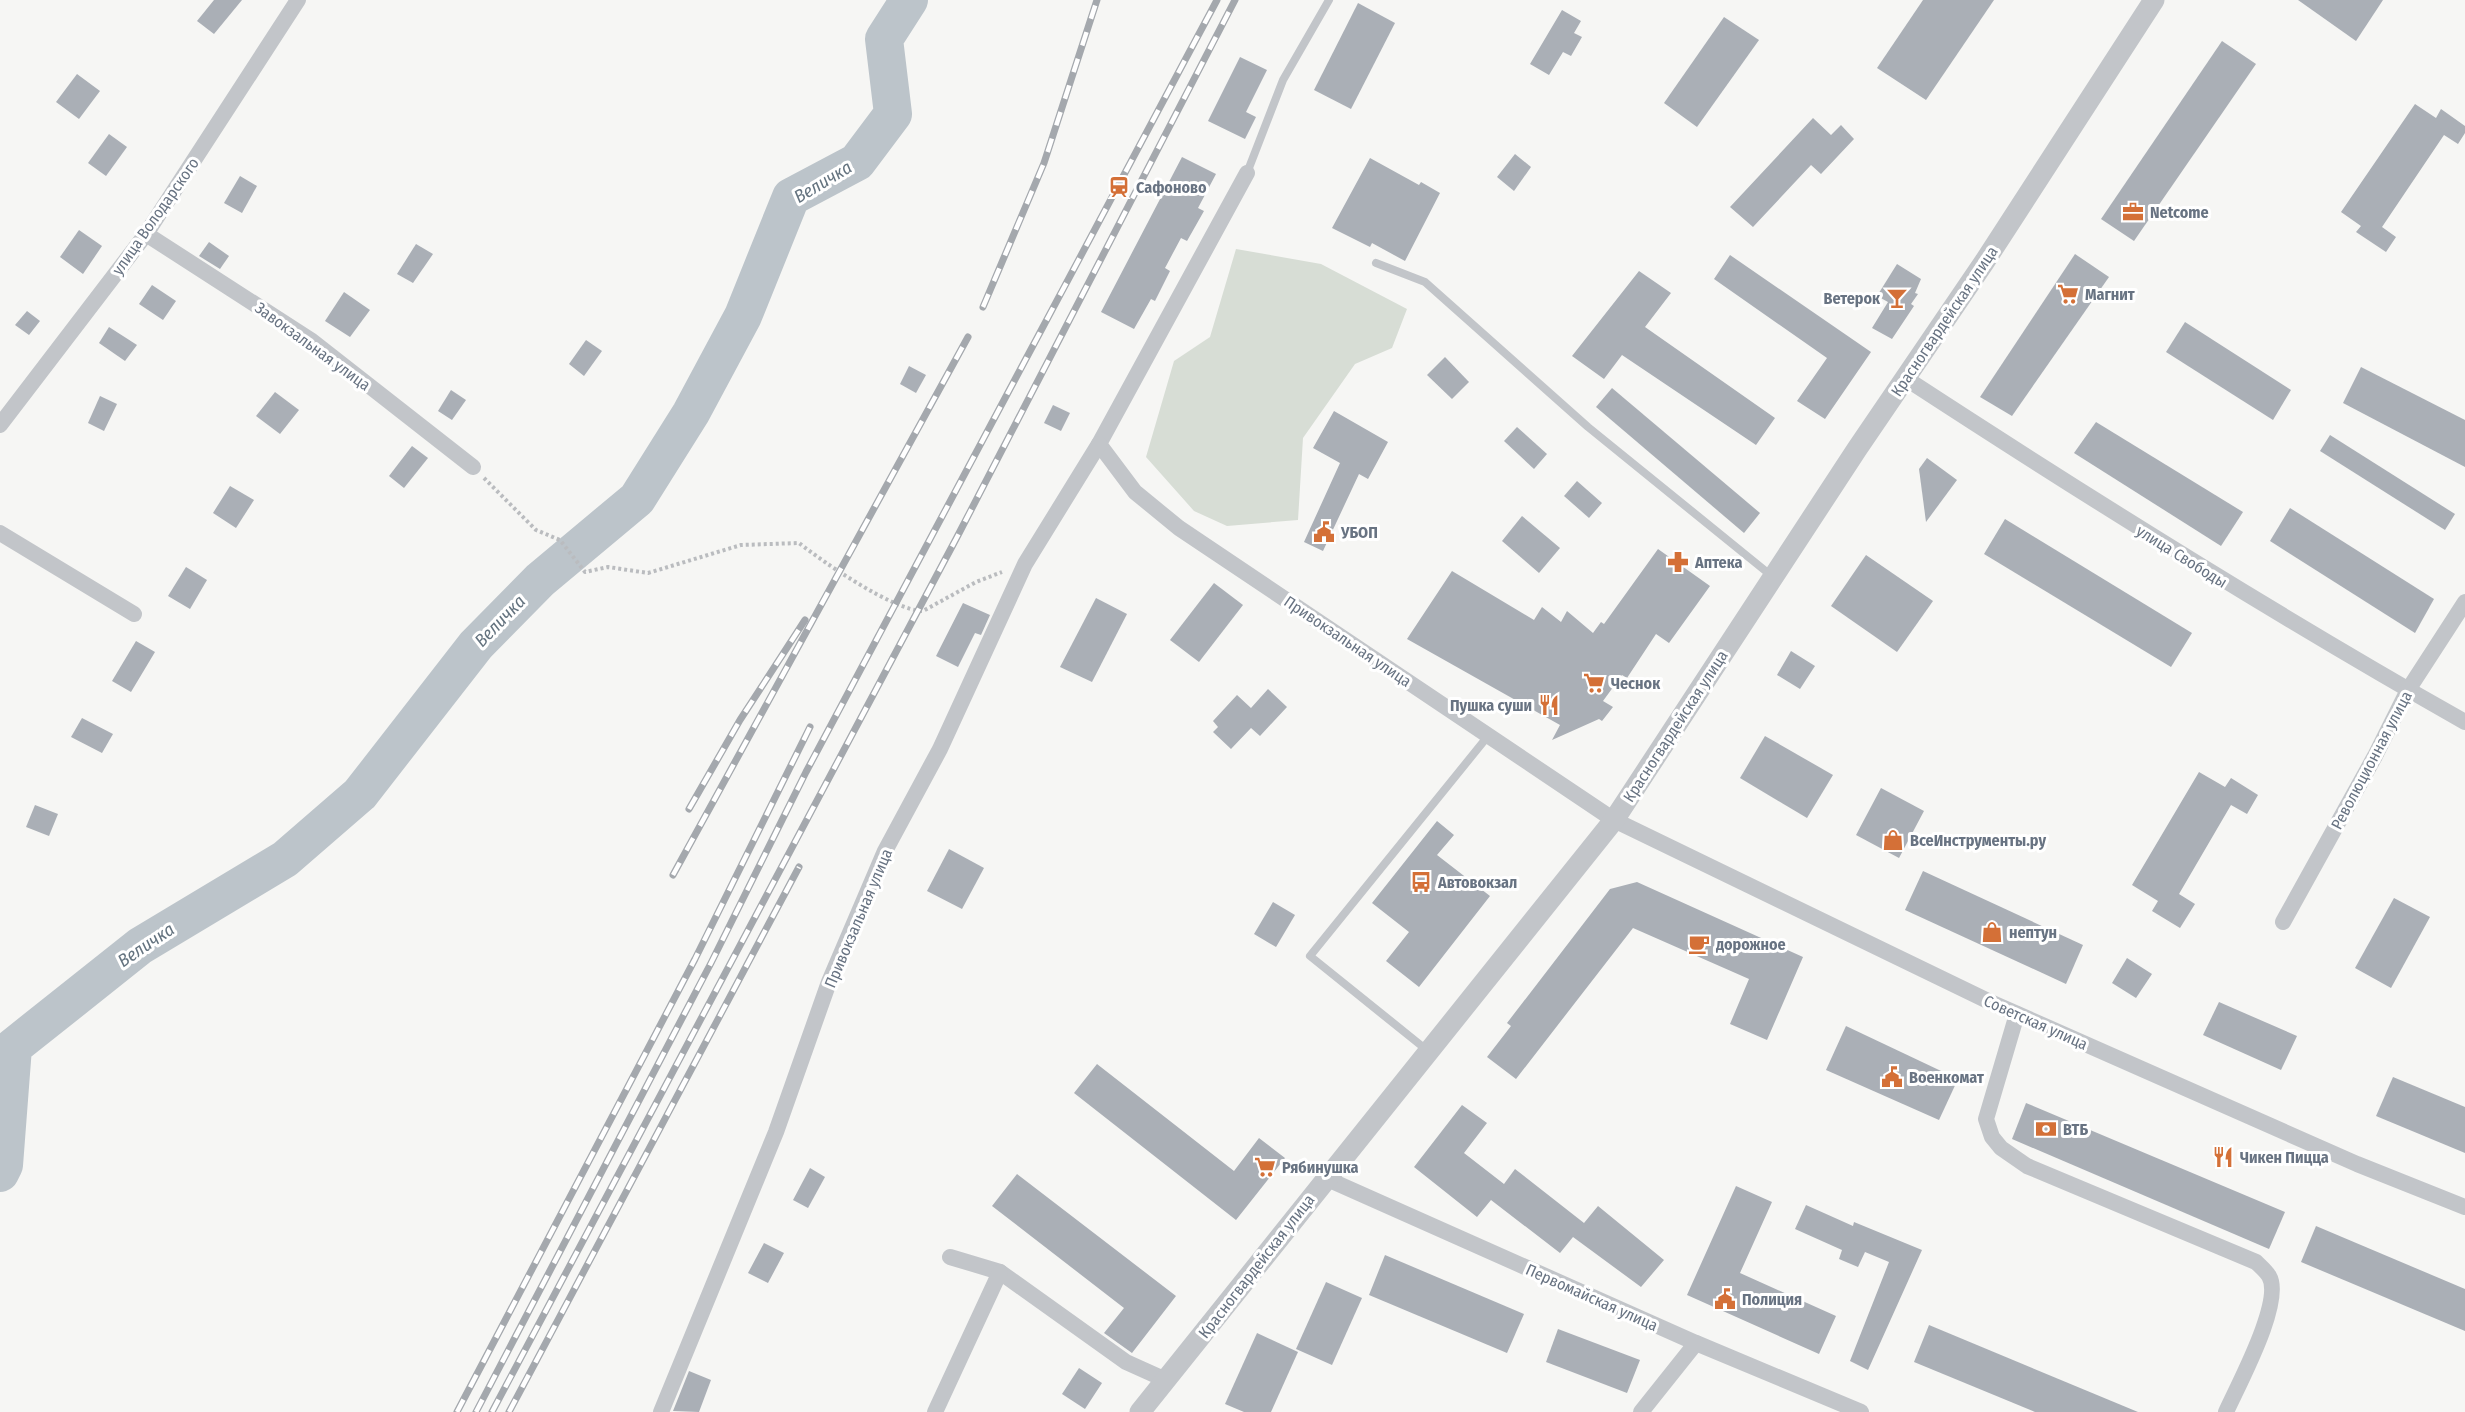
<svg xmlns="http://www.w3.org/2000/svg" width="2465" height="1412" viewBox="0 0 2465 1412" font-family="'Fira Sans Condensed',sans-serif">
  <rect width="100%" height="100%" fill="#f6f6f4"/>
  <path fill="#d7ddd5" d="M1236 249 1321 264 1407 309 1392 348 1355 364 1303 438 1298 520 1227 526 1194 511 1146 457 1174 361 1210 337Z"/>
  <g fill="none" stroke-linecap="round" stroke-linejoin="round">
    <path stroke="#bcc4ca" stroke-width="38" d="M0 1173 4 1165 13 1047 140 946 285 859 360 794 476 645 540 580 637 499 691 413 743 316 791 197 857 162 893 114 884 39 909 0"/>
  </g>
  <g fill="#aaafb6">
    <path d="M214 0H242L214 34 197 21Z"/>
    <path d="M1923 0H1994L1926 100 1877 68Z"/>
    <path d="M2298 0H2383L2356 41Z"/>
    <path d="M1358 3 1395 23 1351 109 1314 90Z"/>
    <path d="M1562 10 1581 21 1574 33 1582 37 1571 56 1563 52 1549 75 1530 64Z"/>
    <path d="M1724 17 1759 40 1697 127 1664 103Z"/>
    <path d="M2222 41 2256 64 2134 241 2101 219Z"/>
    <path d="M1240 57 1267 70 1246 112 1256 117 1245 139 1208 121Z"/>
    <path d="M77 74 100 91 79 119 56 102Z"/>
    <path d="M2415 104 2436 118 2441 109 2465 126V133L2458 144 2444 135 2382 227 2396 237 2386 252 2356 232 2361 226 2341 212Z"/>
    <path d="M1813 118 1831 135 1841 125 1854 139 1821 174 1811 165 1753 227 1730 207Z"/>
    <path d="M109 134 127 147 106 176 88 163Z"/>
    <path d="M1515 154 1531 167 1514 191 1497 177Z"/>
    <path d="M1182 157 1216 174 1198 208 1204 211 1187 241 1181 238 1165 268 1170 271 1155 301 1151 299 1134 329 1101 312Z"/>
    <path d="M1370 158 1419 185 1421 182 1440 193 1405 261 1372 243 1370 247 1332 228Z"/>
    <path d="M240 176 257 186 242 213 224 203Z"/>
    <path d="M79 230 102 246 83 274 60 257Z"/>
    <path d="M209 242 229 256 220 269 199 256Z"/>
    <path d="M416 244 433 254 413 283 397 274Z"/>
    <path d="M2075 254 2109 277 2012 416 1980 397Z"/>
    <path d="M1730 255 1871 352 1825 419 1797 401 1827 358 1714 279Z"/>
    <path d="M1897 264 1921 279 1915 293 1918 294 1911 304 1914 306 1892 339 1872 328 1888 302 1877 296Z"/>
    <path d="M1639 271 1671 293 1645 327 1775 418 1756 445 1622 355 1604 379 1572 356Z"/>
    <path d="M152 285 176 301 163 320 139 304Z"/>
    <path d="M344 292 370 310 350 337 325 321Z"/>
    <path d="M27 311 40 321 29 335 15 325Z"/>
    <path d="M2185 322 2291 390 2273 420 2166 352Z"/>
    <path d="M109 327 137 345 125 361 99 343Z"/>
    <path d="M586 340 602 351 584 376 569 364Z"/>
    <path d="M1445 357 1469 382 1452 399 1427 375Z"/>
    <path d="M909 366 926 375 916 393 900 384Z"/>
    <path d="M2361 367 2465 420V467L2343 403Z"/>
    <path d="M1612 388 1760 513 1744 533 1596 407Z"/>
    <path d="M451 390 466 400 452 420 438 411Z"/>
    <path d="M275 392 299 410 280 434 256 416Z"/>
    <path d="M100 396 117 404 104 431 88 423Z"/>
    <path d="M1053 405 1070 413 1061 431 1044 423Z"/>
    <path d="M1334 411 1388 442 1368 479 1359 474 1323 551 1304 542 1340 463 1313 448Z"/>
    <path d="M2096 422 2243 512 2221 546 2074 453Z"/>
    <path d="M1517 427 1547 454 1534 469 1504 441Z"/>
    <path d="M2330 435 2455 514 2445 530 2320 451Z"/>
    <path d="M412 446 428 458 404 488 389 476Z"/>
    <path d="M1927 458 1957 480 1926 522 1919 469Z"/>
    <path d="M1577 481 1602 503 1589 518 1564 496Z"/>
    <path d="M230 486 254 500 236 528 213 513Z"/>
    <path d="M2290 508 2434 599 2415 633 2270 541Z"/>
    <path d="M1522 516 1560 548 1539 573 1502 541Z"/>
    <path d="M2005 519 2192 633 2171 667 1984 554Z"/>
    <path d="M1658 549 1710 586 1669 643 1656 634 1627 678 1622 675 1603 701 1613 707 1602 721 1599 719 1552 740 1560 725 1407 639 1452 571 1534 620 1542 607 1561 622 1567 611 1593 633 1601 622 1604 624Z"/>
    <path d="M1866 555 1933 601 1897 652 1831 606Z"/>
    <path d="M186 567 207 580 190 609 168 596Z"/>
    <path d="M1214 583 1243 605 1199 662 1170 640Z"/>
    <path d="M1096 598 1127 614 1092 682 1060 667Z"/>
    <path d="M963 603 990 615 981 635 975 633 958 667 936 656Z"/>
    <path d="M136 641 155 652 131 692 112 681Z"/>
    <path d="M1791 651 1815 666 1800 689 1777 675Z"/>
    <path d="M1268 689 1287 707 1260 736 1251 728 1231 749 1213 732 1218 727 1213 721 1237 695 1251 708Z"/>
    <path d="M82 718 113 734 102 753 71 737Z"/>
    <path d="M1765 736 1833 775 1807 818 1740 778Z"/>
    <path d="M2199 772 2225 787 2231 778 2258 795 2247 814 2231 805 2179 894 2195 904 2180 928 2152 911 2158 901 2132 885Z"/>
    <path d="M1881 788 1924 811 1899 858 1856 835Z"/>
    <path d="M35 805 58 814 49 836 26 827Z"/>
    <path d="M1437 821 1454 835 1437 855 1490 896 1419 987 1386 961 1409 932 1372 903Z"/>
    <path d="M949 849 984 868 962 909 927 891Z"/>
    <path d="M1923 871 2083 945 2066 984 1905 910Z"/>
    <path d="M1637 882 1803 957 1767 1040 1730 1024 1749 979 1633 928 1516 1079 1487 1057 1511 1026 1507 1023 1610 889Z"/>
    <path d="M2394 898 2430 917 2391 988 2355 968Z"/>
    <path d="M1273 902 1295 915 1276 947 1254 934Z"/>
    <path d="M2127 958 2152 974 2136 998 2112 983Z"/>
    <path d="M2219 1002 2297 1036 2281 1070 2203 1035Z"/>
    <path d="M1846 1026 1958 1079 1939 1120 1826 1070Z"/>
    <path d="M1097 1064 1234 1171 1259 1138 1285 1158 1236 1220 1074 1093Z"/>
    <path d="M2393 1077 2465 1107V1153L2376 1116Z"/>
    <path d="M2026 1103 2285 1212 2269 1249 2012 1139Z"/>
    <path d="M1462 1105 1487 1123 1464 1153 1504 1184 1515 1169 1584 1223 1598 1206 1664 1260 1641 1287 1573 1237 1560 1253 1491 1200 1477 1217 1414 1167Z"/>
    <path d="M810 1168 825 1177 808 1208 793 1200Z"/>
    <path d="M1017 1174 1176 1296 1132 1353 1104 1333 1124 1308 992 1206Z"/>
    <path d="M1736 1186 1772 1202 1740 1273 1836 1316 1819 1354 1687 1295Z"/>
    <path d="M1806 1205 1853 1226 1854 1222 1922 1250 1868 1370 1850 1361 1889 1262 1865 1252 1858 1267 1839 1259 1842 1250 1795 1229Z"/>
    <path d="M2316 1226 2465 1289V1331L2301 1262Z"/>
    <path d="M764 1243 784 1253 768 1283 748 1273Z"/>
    <path d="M1385 1255 1524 1314 1507 1353 1369 1295Z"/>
    <path d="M1326 1282 1362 1298 1332 1365 1296 1349Z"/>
    <path d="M1929 1325 2138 1412H2035L1914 1362Z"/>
    <path d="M1558 1329 1640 1360 1627 1393 1546 1362Z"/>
    <path d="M1257 1333 1298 1352 1271 1412H1244L1225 1404Z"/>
    <path d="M1079 1368 1102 1383 1085 1409 1062 1394Z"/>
    <path d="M689 1371 711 1380 699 1412 673 1411Z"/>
  </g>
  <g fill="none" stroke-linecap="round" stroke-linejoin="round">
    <path stroke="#babcbf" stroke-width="4" stroke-dasharray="3 3" stroke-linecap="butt" d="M484 478 536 530 560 540 585 572 608 567 648 573 741 545 799 543C823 562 894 611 923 611L976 582 1002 572"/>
    <g stroke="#c2c5c9" stroke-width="8">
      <path d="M1247 173 1283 80 1329 0"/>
      <path d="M1376 263 1425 282 1588 427 1773 577"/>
      <path d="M1428 1051 1310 956 1488 736"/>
    </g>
    <g stroke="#c2c5c9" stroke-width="16">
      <path d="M1247 173 1099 444 1135 492 1179 528 1614 820 1988 1001 2357 1164 2465 1207"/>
      <path d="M146 234 312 341 473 467"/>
      <path d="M1905 378C2089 498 2274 614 2465 722"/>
      <path d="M0 425 146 234 298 0"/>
      <path d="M0 533 134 614"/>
      <path d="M2283 922 2375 756 2408 690 2465 602"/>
      <path d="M2017 1014 1986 1119 1992 1137 2001 1148 2027 1166 2256 1262C2260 1266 2266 1271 2269 1276 2284 1301 2238 1385 2226 1412"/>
      <path d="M1325 1178 1696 1343 1861 1412"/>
      <path d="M950 1257 1000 1272 1126 1362 1166 1380"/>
      <path d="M661 1412 776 1132 829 982 885 851 940 749 1025 564 1099 444"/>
      <path d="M935 1412 1000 1272"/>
      <path d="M1641 1412 1696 1343"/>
    </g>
    <path stroke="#c2c5c9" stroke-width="21" d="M1140 1412 1614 820 1857 449 1985 261 2154 0"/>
    <defs>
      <g id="rail">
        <path d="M983 307 1044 163 1097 0"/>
        <path d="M689 809 740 720 805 620"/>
        <path d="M673 875 968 337"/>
        <path d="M457 1412 695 959 810 727"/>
        <path d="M476 1412 711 963 806 772 1217 0"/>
        <path d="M492 1412 956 539 1235 0"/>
        <path d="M509 1412 799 867"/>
      </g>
    </defs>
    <use href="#rail" stroke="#a4a8ad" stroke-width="7"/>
    <use href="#rail" stroke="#fff" stroke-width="4.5" stroke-dasharray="14" stroke-linecap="butt"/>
  </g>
  <defs>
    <symbol id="station-bare" viewBox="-9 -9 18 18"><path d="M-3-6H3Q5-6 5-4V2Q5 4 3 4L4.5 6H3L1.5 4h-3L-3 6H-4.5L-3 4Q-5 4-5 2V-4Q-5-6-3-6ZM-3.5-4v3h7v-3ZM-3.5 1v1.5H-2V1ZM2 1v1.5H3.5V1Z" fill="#d47037" stroke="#fff" stroke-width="2.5" paint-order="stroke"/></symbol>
    <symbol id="office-bare" viewBox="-9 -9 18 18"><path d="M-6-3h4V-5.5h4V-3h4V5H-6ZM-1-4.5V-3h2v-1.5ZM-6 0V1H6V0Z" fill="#d47037" stroke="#fff" stroke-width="2.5" paint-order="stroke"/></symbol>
    <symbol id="supermarket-bare" viewBox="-9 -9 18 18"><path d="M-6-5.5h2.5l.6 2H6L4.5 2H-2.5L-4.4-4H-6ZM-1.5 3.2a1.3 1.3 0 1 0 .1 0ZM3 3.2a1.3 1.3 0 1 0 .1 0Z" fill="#d47037" stroke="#fff" stroke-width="2.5" paint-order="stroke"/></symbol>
    <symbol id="bar-bare" viewBox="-9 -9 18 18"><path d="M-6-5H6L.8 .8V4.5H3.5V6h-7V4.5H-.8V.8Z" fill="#d47037" stroke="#fff" stroke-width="2.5" paint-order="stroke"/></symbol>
    <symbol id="civic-bare" viewBox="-9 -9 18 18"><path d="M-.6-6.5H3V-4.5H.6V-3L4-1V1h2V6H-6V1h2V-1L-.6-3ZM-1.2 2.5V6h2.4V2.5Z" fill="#d47037" stroke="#fff" stroke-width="2.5" paint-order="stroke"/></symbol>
    <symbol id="pharmacy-bare" viewBox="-9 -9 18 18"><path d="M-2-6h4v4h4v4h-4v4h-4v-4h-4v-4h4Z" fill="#d47037" stroke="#fff" stroke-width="2.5" paint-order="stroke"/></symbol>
    <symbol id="restaurant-bare" viewBox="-9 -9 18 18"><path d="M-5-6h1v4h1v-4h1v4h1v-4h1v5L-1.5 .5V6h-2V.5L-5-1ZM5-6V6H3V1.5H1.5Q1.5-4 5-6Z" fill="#d47037" stroke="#fff" stroke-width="2.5" paint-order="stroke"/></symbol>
    <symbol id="shop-bare" viewBox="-9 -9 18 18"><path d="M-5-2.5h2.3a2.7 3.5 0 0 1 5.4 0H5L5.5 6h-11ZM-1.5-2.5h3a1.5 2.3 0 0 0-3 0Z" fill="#d47037" stroke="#fff" stroke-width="2.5" paint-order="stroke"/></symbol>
    <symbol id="bus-bare" viewBox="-9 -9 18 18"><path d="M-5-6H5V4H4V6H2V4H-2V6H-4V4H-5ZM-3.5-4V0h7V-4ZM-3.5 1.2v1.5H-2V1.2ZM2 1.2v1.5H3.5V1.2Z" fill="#d47037" stroke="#fff" stroke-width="2.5" paint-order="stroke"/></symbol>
    <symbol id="cafe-bare" viewBox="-9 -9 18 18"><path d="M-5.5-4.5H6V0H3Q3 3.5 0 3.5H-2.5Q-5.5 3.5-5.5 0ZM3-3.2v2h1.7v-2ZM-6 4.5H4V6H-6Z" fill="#d47037" stroke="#fff" stroke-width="2.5" paint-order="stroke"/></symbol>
    <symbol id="bank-bare" viewBox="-9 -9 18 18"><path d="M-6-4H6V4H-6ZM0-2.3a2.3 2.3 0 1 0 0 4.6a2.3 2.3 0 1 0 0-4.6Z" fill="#d47037" stroke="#fff" stroke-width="2.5" paint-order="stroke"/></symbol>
  </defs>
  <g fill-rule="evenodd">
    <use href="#station-bare" x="1104" y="172" width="30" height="30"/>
    <use href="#office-bare" x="2118" y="197" width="30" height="30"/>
    <use href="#supermarket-bare" x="2053" y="279" width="30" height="30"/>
    <use href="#bar-bare" x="1882" y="283" width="30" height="30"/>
    <use href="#civic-bare" x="1309" y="517" width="30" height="30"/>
    <use href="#pharmacy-bare" x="1663" y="547" width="30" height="30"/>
    <use href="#supermarket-bare" x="1579" y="668" width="30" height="30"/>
    <use href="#restaurant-bare" x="1534" y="690" width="30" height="30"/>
    <use href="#shop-bare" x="1878" y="825" width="30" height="30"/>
    <use href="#bus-bare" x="1406" y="867" width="30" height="30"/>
    <use href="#shop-bare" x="1977" y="917" width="30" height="30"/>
    <use href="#cafe-bare" x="1684" y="929" width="30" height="30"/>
    <use href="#civic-bare" x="1877" y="1062" width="30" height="30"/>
    <use href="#bank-bare" x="2031" y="1114" width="30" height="30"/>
    <use href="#restaurant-bare" x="2208" y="1142" width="30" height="30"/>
    <use href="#supermarket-bare" x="1250" y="1152" width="30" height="30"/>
    <use href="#civic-bare" x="1710" y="1284" width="30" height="30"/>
  </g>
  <g text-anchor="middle" stroke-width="6" stroke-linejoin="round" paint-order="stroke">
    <g font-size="16" font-weight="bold" fill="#687382" stroke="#fff" text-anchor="start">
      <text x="1136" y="193">Сафоново</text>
      <text x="2150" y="218">Netcome</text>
      <text x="2085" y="300">Магнит</text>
      <text x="1880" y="304" text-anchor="end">Ветерок</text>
      <text x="1341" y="538">УБОП</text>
      <text x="1695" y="568">Аптека</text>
      <text x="1611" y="689">Чеснок</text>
      <text x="1532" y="711" text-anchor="end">Пушка суши</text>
      <text x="1910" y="846">ВсеИнструменты.ру</text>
      <text x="1438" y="888">Автовокзал</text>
      <text x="2009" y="938">нептун</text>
      <text x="1716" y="950">дорожное</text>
      <text x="1909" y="1083">Военкомат</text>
      <text x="2063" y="1135">ВТБ</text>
      <text x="2240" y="1163">Чикен Пицца</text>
      <text x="1282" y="1173">Рябинушка</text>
      <text x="1742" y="1305">Полиция</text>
    </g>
    <g font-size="16" fill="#687382" stroke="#fff">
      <text transform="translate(155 216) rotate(-55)" y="6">улица Володарского</text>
      <text transform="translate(1944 321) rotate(-56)" y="6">Красногвардейская улица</text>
      <text transform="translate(313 346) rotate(36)" y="6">Завокзальная улица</text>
      <text transform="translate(2182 556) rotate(32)" y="6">улица Свободы</text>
      <text transform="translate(1348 641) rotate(34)" y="6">Привокзальная улица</text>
      <text transform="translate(1675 726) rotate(-57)" y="6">Красногвардейская улица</text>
      <text transform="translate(2371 760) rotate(-62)" y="6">Революционная улица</text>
      <text transform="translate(858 918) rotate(-67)" y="6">Привокзальная улица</text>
      <text transform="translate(2036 1022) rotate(24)" y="6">Советская улица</text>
      <text transform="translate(1256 1266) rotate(-52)" y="6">Красногвардейская улица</text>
      <text transform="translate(1592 1297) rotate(24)" y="6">Первомайская улица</text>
    </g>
    <g font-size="18" font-style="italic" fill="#64737f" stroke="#fff">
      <text transform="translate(823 182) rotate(-31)" y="6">Величка</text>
      <text transform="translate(500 621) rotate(-46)" y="6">Величка</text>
      <text transform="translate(146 945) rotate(-34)" y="6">Величка</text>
    </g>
  </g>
</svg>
